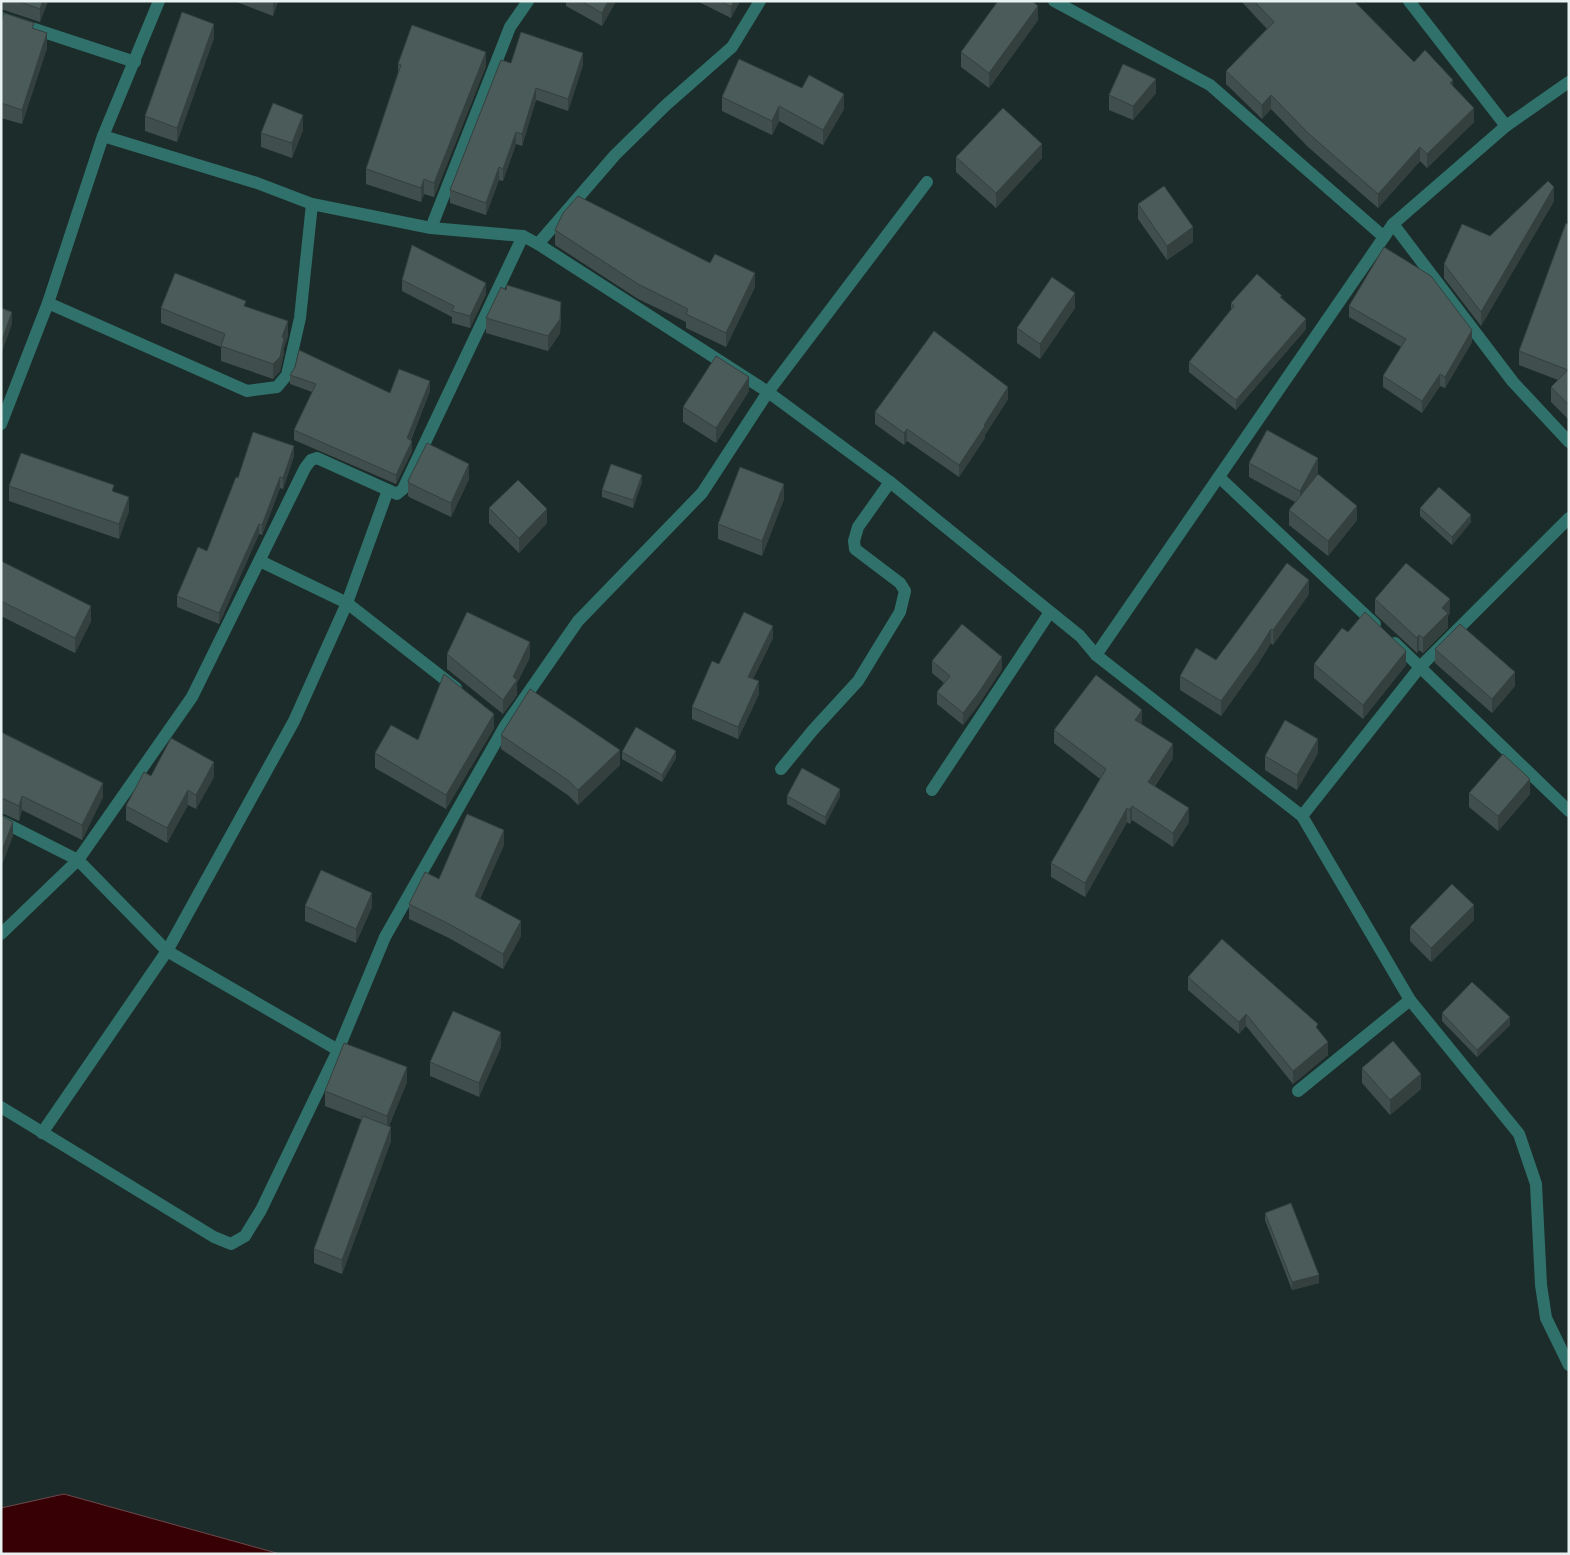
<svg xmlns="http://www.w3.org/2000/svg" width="1570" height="1555" viewBox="0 0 1570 1555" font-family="Ubuntu,sans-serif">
  <rect width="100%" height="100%" fill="#1c2c2a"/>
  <path fill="#370005" stroke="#6c494c" d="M64 1494 280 1554H1V1508Z"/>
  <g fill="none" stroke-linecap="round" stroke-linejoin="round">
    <g stroke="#30726b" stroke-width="12">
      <path d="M1054 1 1210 85 1384 237"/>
      <path d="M1409 1 1506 126"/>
      <path d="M1 18 135 62"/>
      <path d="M103 136 257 183 312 204 431 228 523 236 538 244 768 392 890 482 1080 636 1096 655 1302 816 1410 1000 1519 1134 1536 1184 1541 1285 1546 1318 1569 1365"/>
      <path d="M1393 224 1513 382 1569 442"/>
      <path d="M431 228 510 27 528 1"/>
      <path d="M538 244 615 155 666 105 732 47 760 1"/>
      <path d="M48 303 247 391 277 387 287 375 300 318 312 204"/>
      <path d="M1 424 48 303 103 136 159 1"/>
      <path d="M1219 477 1375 624"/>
      <path d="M260 561 347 603 456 688"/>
      <path d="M1395 643 1569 811"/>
      <path d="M1096 655 1393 224 1506 126 1569 82"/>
      <path d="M781 769 813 730 858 681 900 612 905 591 900 583 855 549 854 541 858 527 890 482"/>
      <path d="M932 790 1050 612"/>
      <path d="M1302 816 1420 667 1569 518"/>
      <path d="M1 821 78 860 167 951 338 1050"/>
      <path d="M1 934 78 860 192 697 305 468 311 460 317 458 397 494 403 489 523 236"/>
      <path d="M1298 1091 1410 1000"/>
      <path d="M1 1107 214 1237 231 1244 245 1236 261 1210 338 1050 385 937 505 726 578 621 702 493 768 392 927 182"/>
      <path d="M42 1133 167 951 294 721 347 603 388 490"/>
    </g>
  </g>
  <g fill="#404e4d">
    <path d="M1 1H48L40 22 4 10 1 11Z"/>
    <path d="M234 1H278L273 16Z"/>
    <path d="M566 1H616L602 26 566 6Z"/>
    <path d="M697 1H740L731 18Z"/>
    <path d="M1241 1H1354L1414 62 1453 87 1474 122 1427 168 1420 161 1378 208 1308 147 1271 109 1262 119 1226 84V71L1267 29Z"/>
    <path d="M1038 20 989 88 961 67V52Z"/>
    <path d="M1 22 47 48 22 124 1 118Z"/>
    <path d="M214 38 177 142 145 131V116Z"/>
    <path d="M511 63 583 65 568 111 536 100 522 146 516 144 503 181 499 180 486 215 450 203V190Z"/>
    <path d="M398 64 486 66 434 197 424 194 421 202 366 184V169L398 72Z"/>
    <path d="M1156 93 1133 120 1109 110V95Z"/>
    <path d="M722 97 844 109 823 145 779 121 772 135 722 111Z"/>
    <path d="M303 130 292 158 261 147V133Z"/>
    <path d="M956 157 1042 158 996 208 956 172Z"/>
    <path d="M1554 201 1481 326 1444 278V264Z"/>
    <path d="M1138 204 1193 242 1167 260 1138 219Z"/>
    <path d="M1569 226V420L1551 402V387L1558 380 1519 365V351Z"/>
    <path d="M555 230 710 263 755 287 726 347 686 328V322L638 299 555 245Z"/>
    <path d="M402 280 486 294 470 328 452 323V317L402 291Z"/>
    <path d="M1282 298 1306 329 1236 410 1189 372V362L1231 310V303Z"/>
    <path d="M1349 306 1472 342 1445 388 1440 386 1422 413 1383 387V376L1401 347 1349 317Z"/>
    <path d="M246 307 288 336 284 348V353L280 371 273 379 221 361V347L161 323V308Z"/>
    <path d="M1075 308 1040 359 1017 343V328Z"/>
    <path d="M561 317 560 333 548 351 486 333V318Z"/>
    <path d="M290 375 390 393 430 391 411 440 412 451 396 484 294 440V430L312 392 290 384Z"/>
    <path d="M749 391 716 443 683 422V407Z"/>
    <path d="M1008 399 985 435V438L959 477 907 441 904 445 875 424V412Z"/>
    <path d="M294 456 283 489 280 488 262 535 259 534 219 624 177 607V596L207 551 238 478Z"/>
    <path d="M1249 463 1318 473 1315 478 1357 520 1328 556 1289 525V510L1295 502 1249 477Z"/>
    <path d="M469 479 451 517 409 497 408 495V481Z"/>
    <path d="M642 482 633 508 602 497V490Z"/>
    <path d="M9 486 114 491 129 511 119 539 9 501Z"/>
    <path d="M784 499 762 556 718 539V524Z"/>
    <path d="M489 508 547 523 519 553 489 523Z"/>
    <path d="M1420 508 1471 522 1452 545 1420 516Z"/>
    <path d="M1 561 91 621 75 653 1 616Z"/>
    <path d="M1309 594 1273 645 1271 643 1258 664 1221 716 1180 690V676L1216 660Z"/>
    <path d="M1375 599 1450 613 1448 616V628L1423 653 1419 650 1417 653 1375 614Z"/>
    <path d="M1348 632 1406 665 1363 719 1314 678V664Z"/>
    <path d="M773 638 753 679 759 694 738 739 692 719V707L719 664Z"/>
    <path d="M1435 649 1515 686 1492 713 1435 663Z"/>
    <path d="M447 654 530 657 517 683V695L503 714 447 669Z"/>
    <path d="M932 661 1002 669 979 704 963 725 937 704V692L944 683 932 673Z"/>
    <path d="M1142 724 1173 758 1155 786 1189 822 1173 847 1132 820 1130 824 1127 822 1085 897 1051 877V863L1100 779 1054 743V730Z"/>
    <path d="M494 728 446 809 375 768V753L418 740Z"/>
    <path d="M1 732 103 797 82 840 22 810 19 821 4 814H1Z"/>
    <path d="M501 735 620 765 578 805 569 796 501 749Z"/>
    <path d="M622 752 676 758 662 782 622 759Z"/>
    <path d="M1318 753 1297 790 1265 770V756Z"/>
    <path d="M214 777 196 809 188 805 167 843 126 820V806Z"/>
    <path d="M1469 793 1530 794 1498 831 1469 807Z"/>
    <path d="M787 796H840L825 825 787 804Z"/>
    <path d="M504 845 480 899 521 936 503 969 449 938 409 919V904L439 879Z"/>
    <path d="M305 906 372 907 356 943 305 921Z"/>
    <path d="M1474 920 1431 962 1410 941V927Z"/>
    <path d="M1188 977 1318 1030 1328 1055 1293 1084 1246 1026 1239 1034 1188 990Z"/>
    <path d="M1442 1013 1510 1025 1477 1057 1442 1021Z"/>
    <path d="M501 1047 479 1097 430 1076V1062Z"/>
    <path d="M1362 1068 1421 1089 1390 1115 1362 1083Z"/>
    <path d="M407 1082 389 1126 391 1141 342 1274 314 1263V1249L362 1120 325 1106V1091Z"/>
    <path d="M1265 1213 1319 1283 1292 1290 1265 1220Z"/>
  </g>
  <g fill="#34403e">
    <path d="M43 1H48L40 22V9Z"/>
    <path d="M273 1H278L273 16Z"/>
    <path d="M608 1H616L602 26V13Z"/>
    <path d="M734 1H740L731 18V7Z"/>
    <path d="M1038 6V20L989 88V73Z"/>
    <path d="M214 24V38L177 142V128Z"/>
    <path d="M47 33V48L22 124V110Z"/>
    <path d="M486 52V66L434 197V183Z"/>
    <path d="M583 53V65L568 111V99Z"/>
    <path d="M1156 79V93L1133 120V106Z"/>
    <path d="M1453 80V94L1450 83Z"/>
    <path d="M536 88V100L522 146V134Z"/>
    <path d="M844 94V109L823 145V130Z"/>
    <path d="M1271 95V109L1262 119V105Z"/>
    <path d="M779 106V121L772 135V121Z"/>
    <path d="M1474 108V122L1427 168V154Z"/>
    <path d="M303 115V130L292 158V143Z"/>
    <path d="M516 132V144L503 181V169Z"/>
    <path d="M1042 144V158L996 208V193Z"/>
    <path d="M1420 147V161L1378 208V194Z"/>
    <path d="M499 167V180L486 215V203Z"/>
    <path d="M424 179V194L421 202V188Z"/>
    <path d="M1554 187V201L1481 326V312Z"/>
    <path d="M1193 227V242L1167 260V246Z"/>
    <path d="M755 273V287L726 347V333Z"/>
    <path d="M486 283V294L470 328V316Z"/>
    <path d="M1075 293V308L1040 359V344Z"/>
    <path d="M561 302 560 333 548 351V336Z"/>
    <path d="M12 312V324L1 355V343Z"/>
    <path d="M1306 319V329L1236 410V400Z"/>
    <path d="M288 321V336L284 348V353L280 371 273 379V364Z"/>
    <path d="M1472 330V342L1445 388V377Z"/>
    <path d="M1440 374V386L1422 413V401Z"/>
    <path d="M749 377V391L716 443V428Z"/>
    <path d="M430 381V391L407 448V438Z"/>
    <path d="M1008 387V399L985 435V438L959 477V465Z"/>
    <path d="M907 429V441L904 445V433Z"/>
    <path d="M412 441V451L396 484V475Z"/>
    <path d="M294 446V456L283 489V478Z"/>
    <path d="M1318 458V473L1300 505V491Z"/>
    <path d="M469 464V479L451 517V503Z"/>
    <path d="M642 475V482L633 508V500Z"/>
    <path d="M280 477V488L262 535V525Z"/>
    <path d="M784 484V499L762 556V541Z"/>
    <path d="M129 497V511L119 539V524Z"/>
    <path d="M1357 506V520L1328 556V541Z"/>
    <path d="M547 509V523L519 553V538Z"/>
    <path d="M1471 515V522L1452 545V537Z"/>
    <path d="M259 524V534L219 624V613Z"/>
    <path d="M1309 580V594L1273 645V630Z"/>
    <path d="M1450 599V613L1448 616V628L1423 653V638L1442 608Z"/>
    <path d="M91 606V621L75 653V638Z"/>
    <path d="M773 626V638L748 689V677Z"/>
    <path d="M1271 629V643L1258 664 1221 716V701Z"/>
    <path d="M1419 635V650L1417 653V638Z"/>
    <path d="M530 642V657L517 683V695L503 714V700L513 677Z"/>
    <path d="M1406 651V665L1363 719V705Z"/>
    <path d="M1002 657V669L979 704 963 725V713Z"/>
    <path d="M1515 672V686L1492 713V699Z"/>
    <path d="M759 681V694L738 739V727Z"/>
    <path d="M1142 710V724L1135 720Z"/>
    <path d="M494 714V728L446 809V795Z"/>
    <path d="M1318 739V753L1297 790V775Z"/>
    <path d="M1173 744V758L1148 795V782Z"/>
    <path d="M620 750V765L578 805V790Z"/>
    <path d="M676 751V758L662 782V775Z"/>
    <path d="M214 762V777L196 809V795Z"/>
    <path d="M1530 779V794L1498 831V816Z"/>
    <path d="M103 783V797L82 840V825Z"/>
    <path d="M840 789V796L825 825V817Z"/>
    <path d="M188 790V805L167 843V828Z"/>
    <path d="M22 796V810L19 821V806Z"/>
    <path d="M1132 806V820L1130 824V810Z"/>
    <path d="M1127 808V822L1085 897V883Z"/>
    <path d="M1189 808V822L1173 847V833Z"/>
    <path d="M13 822V836L1 868V853Z"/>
    <path d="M504 830V845L475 910V896Z"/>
    <path d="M372 893V907L356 943V929Z"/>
    <path d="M1474 905V920L1431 962V948Z"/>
    <path d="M521 921V936L503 969V954Z"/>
    <path d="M1246 1014V1026L1239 1034V1022Z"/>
    <path d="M1510 1017V1025L1477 1057V1050Z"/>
    <path d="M501 1032V1047L479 1097V1083Z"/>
    <path d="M1328 1042V1055L1293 1084V1071Z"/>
    <path d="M407 1067V1082L387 1131V1116Z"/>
    <path d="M1421 1074V1089L1390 1115V1100Z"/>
    <path d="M391 1127V1141L342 1274V1260Z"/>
    <path d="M1319 1275V1283L1292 1290V1282Z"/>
  </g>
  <g fill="#4a5b59" stroke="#34403e">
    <path d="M17 1H43L40 9Z"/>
    <path d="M581 1H608L602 13Z"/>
    <path d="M721 1H734L731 7Z"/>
    <path d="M998 1H1032L1038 6 989 73 961 52Z"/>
    <path d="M1254 1H1354L1414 62 1425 50 1453 80 1450 83 1474 108 1427 154 1420 147 1378 194 1308 133 1271 95 1262 105 1226 71 1274 22Z"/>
    <path d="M182 12 214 24 177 128 145 116Z"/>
    <path d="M4 13 34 23 32 28 47 33 22 110 1 103V22Z"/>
    <path d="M412 25 486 52 434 183 424 179 421 188 366 169 401 65 398 64Z"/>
    <path d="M521 32 583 53 568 99 536 88 522 134 516 132 503 169 499 167 486 203 450 190 501 60 511 63Z"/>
    <path d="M739 59 802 88 809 75 844 94 823 130 779 106 772 121 722 97Z"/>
    <path d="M1123 64 1156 79 1133 106 1109 95Z"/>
    <path d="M273 103 303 115 292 143 261 133Z"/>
    <path d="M1003 108 1042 144 996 193 956 157Z"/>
    <path d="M1548 181 1554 187 1481 312 1444 264 1462 224 1490 236Z"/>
    <path d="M1164 186 1193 227 1167 246 1138 204Z"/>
    <path d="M578 196 710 263 715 254 755 273 726 333 686 314 688 309 638 284 555 230 563 213Z"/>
    <path d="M1566 223 1569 226V405L1551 387 1568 370 1519 351Z"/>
    <path d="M412 245 486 283 470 316 452 311 454 306 402 280Z"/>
    <path d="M1384 247 1431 276 1472 330 1445 377 1440 374 1422 401 1383 376 1406 339 1349 306Z"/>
    <path d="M175 273 246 301 244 306 288 321 282 337 284 338 280 357 273 364 221 346 225 334 161 308Z"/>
    <path d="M1257 274 1282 296 1280 297 1306 319 1236 400 1189 362 1234 306 1231 303Z"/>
    <path d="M1052 277 1075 293 1040 344 1017 328Z"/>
    <path d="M507 285 561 302 560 319 548 336 486 318 501 287 506 290Z"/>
    <path d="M1 308 12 312 1 343Z"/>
    <path d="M934 331 1008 387 984 425 985 426 959 465 907 429 904 433 875 412Z"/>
    <path d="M299 350 390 393 399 369 430 381 407 438 412 441 396 475 294 430 316 384 290 375 295 367Z"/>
    <path d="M716 356 749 377 716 428 683 407Z"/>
    <path d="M1267 430 1318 458 1300 491 1249 463Z"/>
    <path d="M253 432 294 446 283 478 280 477 262 525 259 524 219 613 177 596 198 547 207 551 236 477 238 478Z"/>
    <path d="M427 443 469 464 451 503 409 483 408 481Z"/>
    <path d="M21 453 114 485 112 491 129 497 119 524 9 486Z"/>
    <path d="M611 464 642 475 633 500 602 490Z"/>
    <path d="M740 467 784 484 762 541 718 524Z"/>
    <path d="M1318 474 1357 506 1328 541 1289 510Z"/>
    <path d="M518 480 547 509 519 538 489 508Z"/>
    <path d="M1439 487 1471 515 1452 537 1420 508Z"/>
    <path d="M1 561 91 606 75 638 1 601Z"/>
    <path d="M1287 563 1309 580 1273 630 1271 629 1258 650 1221 701 1180 676 1196 648 1216 660Z"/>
    <path d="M1406 563 1450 599 1442 608 1448 613 1423 638 1419 635 1417 638 1375 599Z"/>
    <path d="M467 612 530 642 513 677 517 680 503 700 447 654Z"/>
    <path d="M744 612 773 626 748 677 759 681 738 727 692 707 712 661 719 664Z"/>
    <path d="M1365 612 1406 651 1363 705 1314 664 1342 628 1348 632Z"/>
    <path d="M962 624 1002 657 979 692 963 713 937 692 950 676 932 661Z"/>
    <path d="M1460 624 1515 672 1492 699 1435 649Z"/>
    <path d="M444 674 494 714 446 795 375 753 391 725 418 740Z"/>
    <path d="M1096 675 1142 710 1135 720 1173 744 1148 782 1189 808 1173 833 1132 806 1130 810 1127 808 1085 883 1051 863 1106 769 1054 730Z"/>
    <path d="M530 689 620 750 578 790 569 781 501 735Z"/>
    <path d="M1285 720 1318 739 1297 775 1265 756Z"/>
    <path d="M636 727 676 751 662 775 622 752Z"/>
    <path d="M1 732 103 783 82 825 22 796 19 806 4 799H1Z"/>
    <path d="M171 738 214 762 196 795 188 790 167 828 126 806 144 772 151 776Z"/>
    <path d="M1503 754 1530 779 1498 816 1469 793Z"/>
    <path d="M802 768 840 789 825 817 787 796Z"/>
    <path d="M467 814 504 830 475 896 521 921 503 954 449 924 409 904 425 872 439 879Z"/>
    <path d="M1 815 13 822 1 853Z"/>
    <path d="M321 870 372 893 356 929 305 906Z"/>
    <path d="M1452 884 1474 905 1431 948 1410 927Z"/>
    <path d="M1222 939 1318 1024 1316 1027 1328 1042 1293 1071 1246 1014 1239 1022 1188 977Z"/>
    <path d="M1472 982 1510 1017 1477 1050 1442 1013Z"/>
    <path d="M453 1011 501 1032 479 1083 430 1062Z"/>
    <path d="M1393 1041 1421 1074 1390 1100 1362 1068Z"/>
    <path d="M344 1043 407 1067 387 1116 325 1091Z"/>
    <path d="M363 1116 391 1127 342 1260 314 1249Z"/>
    <path d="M1291 1203 1319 1275 1292 1282 1265 1213Z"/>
  </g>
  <rect width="1570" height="1555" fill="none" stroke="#e8f2f0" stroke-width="5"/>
</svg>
